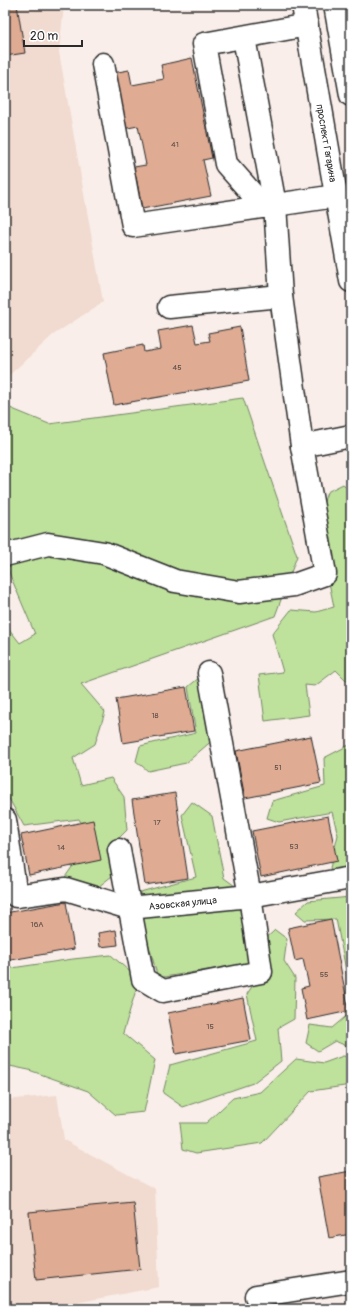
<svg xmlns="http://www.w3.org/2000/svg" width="356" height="1314" viewBox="0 0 356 1314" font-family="Pangolin,sans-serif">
  <rect width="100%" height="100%" fill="#f9eee9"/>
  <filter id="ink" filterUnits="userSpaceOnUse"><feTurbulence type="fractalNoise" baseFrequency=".025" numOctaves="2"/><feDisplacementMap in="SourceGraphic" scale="8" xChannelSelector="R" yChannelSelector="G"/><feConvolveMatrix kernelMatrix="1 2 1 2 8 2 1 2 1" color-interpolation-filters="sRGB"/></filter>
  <g filter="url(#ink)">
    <g fill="#f1dacf">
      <path d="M5 5H64L59 52 103 302 53 335 5 379Z"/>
      <path d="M57 1095 64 1140 155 1189 159 1287 43 1309H5V1100Z"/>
    </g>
    <g fill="#bee29c" stroke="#748664">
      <path d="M243 398 297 556 275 616 81 684 105 712 95 744 73 758 81 785 111 778 124 797 127 830 110 847 112 876 93 891 63 880 91 840 79 819 24 826 7 795 5 784V624L20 643 35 634 10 575 5 557V406L49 424Z"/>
      <path d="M343 484 351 491V687L350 684 336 670 315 686 305 685 309 715 265 721 259 675 283 672 272 634 291 610 316 612 334 607 317 523 327 492Z"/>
      <path d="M200 677 215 738 186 763 148 771 136 761 140 746 196 733 188 687Z"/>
      <path d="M351 744V885L341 886 330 868 338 835 332 812 279 822 267 818 272 801 325 786 324 758Z"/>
      <path d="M192 802 212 816 224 878 242 891 241 912 250 963 158 978 139 910 140 892 196 877 182 815Z"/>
      <path d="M351 897V996L336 919 305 920 296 912 308 901Z"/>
      <path d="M275 930 287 939 284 961 295 978 294 1019 278 1028 281 1061 253 1083 183 1107 163 1093 170 1065 257 1041 247 994 269 961 260 944Z"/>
      <path d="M111 955 139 980 123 1033 155 1060 144 1112 116 1115 88 1091 29 1070 5 1065V969L73 959Z"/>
      <path d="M351 1012V1048L335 1041 318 1051 306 1043 310 1025 332 1028Z"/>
      <path d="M343 1056 351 1057V1085L311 1091 262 1143 196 1153 183 1149 180 1123H206L233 1098 260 1092 296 1059 324 1063Z"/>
    </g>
    <g fill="#dfab93" stroke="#2b2b2b">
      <path d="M5 5H17L25 53 5 56Z"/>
      <path d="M192 58 212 158 203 160 211 196 142 209 134 167 146 165 138 126 118 130 107 74 129 70 132 85 164 79 161 65Z"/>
      <path d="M193 325 197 343 210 341 208 333 240 327 249 381 114 405 104 353 143 345 144 352 161 349 158 331Z"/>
      <path d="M186 687 194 731 123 743 116 699Z"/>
      <path d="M311 736 321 783 245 798 236 751Z"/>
      <path d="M175 793 188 878 145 885 132 800Z"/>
      <path d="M328 816 337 861 261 877 252 831Z"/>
      <path d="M93 820 101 860 29 875 21 835Z"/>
      <path d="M66 902 74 949 5 961V913Z"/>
      <path d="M331 919 349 1011 307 1020 301 988 309 986 303 959 295 961 288 928Z"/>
      <path d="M116 930 118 945 100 947 98 933Z"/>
      <path d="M243 998 251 1040 176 1054 168 1013Z"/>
      <path d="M351 1171V1234L329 1238 318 1177Z"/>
      <path d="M133 1202 140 1269 36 1280 29 1212Z"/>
    </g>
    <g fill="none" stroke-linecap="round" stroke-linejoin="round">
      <defs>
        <g id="minor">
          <path d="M103 64 133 226 336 196"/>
          <path d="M264 207 226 164 204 44 307 25"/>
          <path d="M169 307 281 296"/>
          <path d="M302 446 351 436"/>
          <path d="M5 555 48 544 104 553 175 581 239 592 294 585 325 574 302 446 281 296 275 205 244 38"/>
          <path id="s1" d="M5 820 16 896 66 889 129 908 250 896 351 878"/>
          <path d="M119 850 143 979 163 991 261 972 250 896 209 673"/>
          <path d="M256 1296 351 1281"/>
        </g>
        <g id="major">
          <path id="s2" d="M303 5 351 281"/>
          <path d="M335 5 351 95"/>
        </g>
      </defs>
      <use href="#minor" stroke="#2b2b2b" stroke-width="25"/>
      <use href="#major" stroke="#2b2b2b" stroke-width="25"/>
      <use href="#minor" stroke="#fff" stroke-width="22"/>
      <use href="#major" stroke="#fff" stroke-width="22"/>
    </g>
  </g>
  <g text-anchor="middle" stroke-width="3.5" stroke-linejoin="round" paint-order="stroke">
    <g font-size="8" fill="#584b45">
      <text x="175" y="147">41</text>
      <text x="177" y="370">45</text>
      <text x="155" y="718">18</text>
      <text x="278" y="770">51</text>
      <text x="157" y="825">17</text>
      <text x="294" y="849">53</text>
      <text x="61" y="850">14</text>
      <text x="37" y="927">16А</text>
      <text x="324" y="977">55</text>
      <text x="210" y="1029">15</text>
    </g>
    <g font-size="10" fill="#2b2b2b" stroke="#fff">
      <text dy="4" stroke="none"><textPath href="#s2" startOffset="140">проспект Гагарина</textPath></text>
      <text dy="4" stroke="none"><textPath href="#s1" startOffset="247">Азовская улица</textPath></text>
    </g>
  </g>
  <rect width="356" height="1314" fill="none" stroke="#fff" stroke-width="20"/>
  <rect x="10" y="10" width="336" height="1294" fill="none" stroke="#2b2b2b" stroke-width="1.5" filter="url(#ink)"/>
  <path d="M24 40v6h58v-6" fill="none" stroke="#2b2b2b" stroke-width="2"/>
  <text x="30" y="40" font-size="12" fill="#2b2b2b" stroke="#ffffff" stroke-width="3" paint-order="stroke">20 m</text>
</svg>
